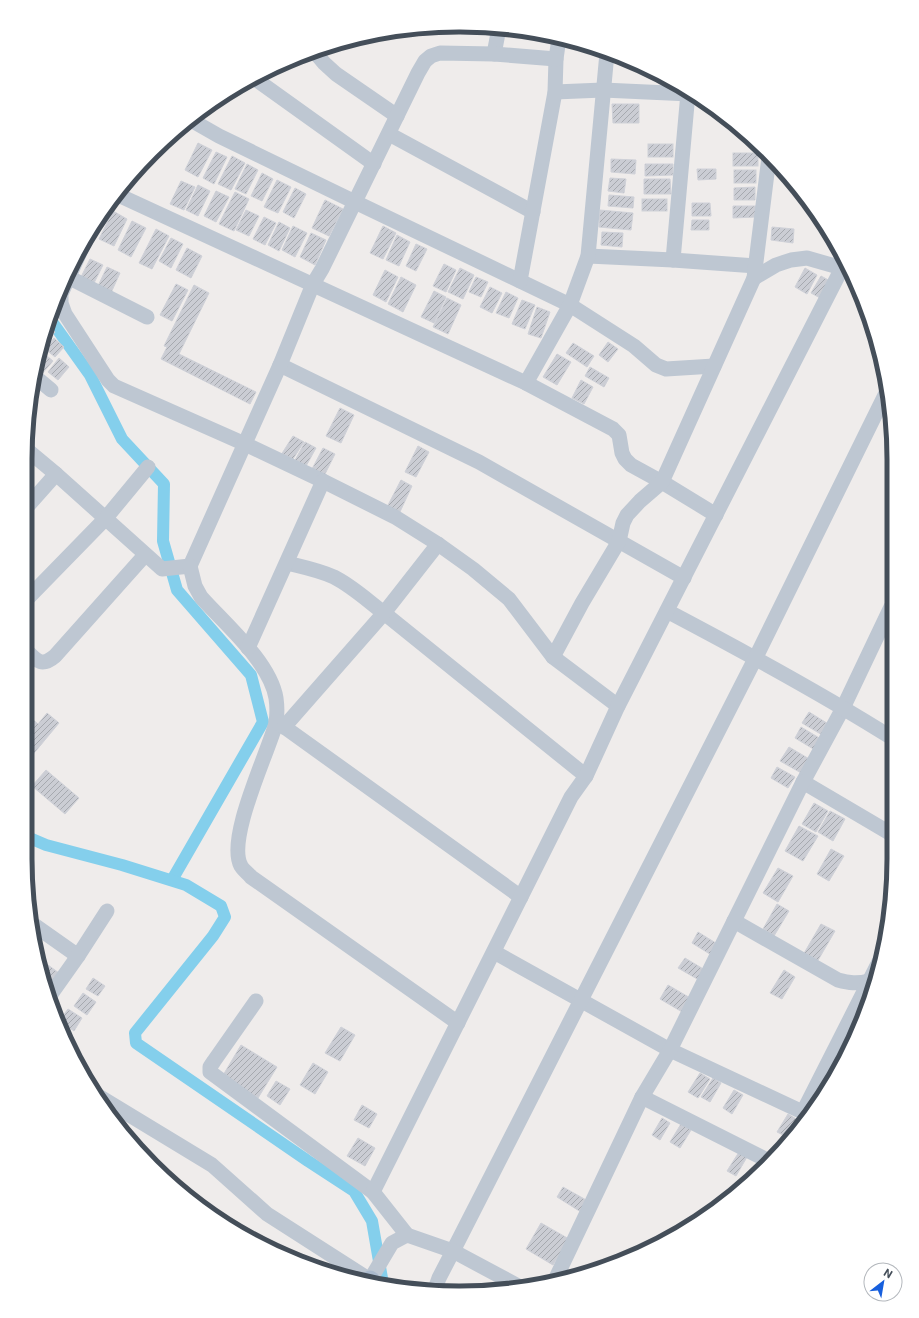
<svg xmlns="http://www.w3.org/2000/svg" width="919" height="1318" viewBox="0 0 919 1318" font-family="Roboto,sans-serif">
  <defs>
    <pattern id="building-hatch" width="6" height="6" patternUnits="userSpaceOnUse"><rect width="6" height="6" fill="#cbcdd4"/><path d="M-1 1l2-2M0 6l6-6M5 7l2-2" fill="none" stroke="#a6a9af"/></pattern>
  </defs>
  <rect width="100%" height="100%" fill="#efeceb"/>
  <g fill="none" stroke-linecap="round" stroke-linejoin="round">
    <g stroke="#84cfec" stroke-width="12">
      <path d="M50 319 90 375 122 439 164 484 163 541 177 590 251 675 263 722 172 880"/>
      <path d="M25 836 46 845 122 865 186 885 221 906 225 917 213 936 135 1033 136 1043 308 1161 354 1191 372 1221 383 1284"/>
    </g>
  </g>
  <g fill="url(#building-hatch)" stroke="#cfd1d8">
    <path d="M612 104H639V123H613Z"/>
    <path d="M198 143 212 150 198 177 185 170Z"/>
    <rect x="648" y="144" width="25" height="13"/>
    <path d="M216 152 227 157 214 184 203 178Z"/>
    <rect x="733" y="153" width="25" height="13"/>
    <path d="M232 156 245 163 231 190 218 184Z"/>
    <path d="M611 159 636 160 635 174 611 172Z"/>
    <path d="M247 164 258 170 246 194 235 189Z"/>
    <path d="M645 164H673V175L645 176Z"/>
    <path d="M697 169H716V179L698 180Z"/>
    <rect x="734" y="170" width="22" height="13"/>
    <path d="M262 173 273 179 262 201 251 196Z"/>
    <path d="M610 178 626 179 624 193 608 191Z"/>
    <path d="M644 179H670L671 194H644Z"/>
    <path d="M277 180 291 187 278 213 264 207Z"/>
    <path d="M181 181 195 187 184 210 170 204Z"/>
    <path d="M198 185 210 191 198 216 186 210Z"/>
    <path d="M755 187V200H734V188Z"/>
    <path d="M295 188 306 194 294 218 283 212Z"/>
    <path d="M216 191 229 197 216 222 204 216Z"/>
    <path d="M235 192 249 199 234 231 219 224Z"/>
    <path d="M609 195 634 197 633 208 608 206Z"/>
    <rect x="642" y="199" width="25" height="12"/>
    <path d="M325 200 343 209 329 236 312 228Z"/>
    <path d="M692 203H710L711 216H692Z"/>
    <path d="M733 206H756V217L733 218Z"/>
    <path d="M246 210 259 216 249 236 236 230Z"/>
    <path d="M600 210 633 213 631 230 599 227Z"/>
    <path d="M113 211 127 219 114 246 99 239Z"/>
    <path d="M264 217 276 223 265 245 253 239Z"/>
    <path d="M692 220H709V230H691Z"/>
    <path d="M132 221 146 228 131 257 118 250Z"/>
    <path d="M279 222 290 228 279 251 268 245Z"/>
    <path d="M293 226 307 233 295 257 282 250Z"/>
    <path d="M383 226 396 233 383 259 370 253Z"/>
    <path d="M772 227 794 229 793 243 771 240Z"/>
    <path d="M156 229 169 236 152 269 139 263Z"/>
    <path d="M602 232 623 233 622 247 601 245Z"/>
    <path d="M311 233 326 240 315 265 300 257Z"/>
    <path d="M397 235 410 242 399 266 386 260Z"/>
    <path d="M171 238 183 244 171 268 159 261Z"/>
    <path d="M416 244 427 249 416 271 406 266Z"/>
    <path d="M187 248 202 256 191 278 176 270Z"/>
    <path d="M90 259 103 265 93 285 80 279Z"/>
    <path d="M444 264 456 270 446 292 433 286Z"/>
    <path d="M107 267 120 273 110 295 97 288Z"/>
    <path d="M460 268 474 275 463 299 448 292Z"/>
    <path d="M805 268 817 275 807 294 795 287Z"/>
    <path d="M385 270 398 277 386 302 373 295Z"/>
    <path d="M821 276 832 282 822 299 811 293Z"/>
    <path d="M401 277 416 285 403 312 388 304Z"/>
    <path d="M476 277 488 282 481 297 469 292Z"/>
    <path d="M176 284 188 290 172 321 160 315Z"/>
    <path d="M194 285 209 293 179 354 256 392 250 404 161 359 167 347 164 346Z"/>
    <path d="M490 287 502 293 492 313 480 307Z"/>
    <path d="M434 291 446 297 434 323 421 317Z"/>
    <path d="M506 292 518 298 509 318 496 313Z"/>
    <path d="M447 298 461 305 448 334 433 327Z"/>
    <path d="M522 300 535 305 525 329 512 324Z"/>
    <path d="M537 307 550 312 541 338 528 334Z"/>
    <path d="M48 326 55 332 43 346 42 345Z"/>
    <path d="M54 338 64 347 55 357 45 349Z"/>
    <path d="M608 342 618 349 608 362 599 355Z"/>
    <path d="M573 343 594 356 587 367 566 353Z"/>
    <path d="M41 351 53 361 41 375 35 370Z"/>
    <path d="M557 354 571 362 557 385 543 377Z"/>
    <path d="M59 358 69 367 58 380 48 372Z"/>
    <path d="M590 367 609 378 604 387 585 376Z"/>
    <path d="M581 380 593 387 584 404 572 398Z"/>
    <path d="M340 408 354 415 341 443 326 436Z"/>
    <path d="M293 436 304 442 291 462 281 455Z"/>
    <path d="M890 439 891 451 885 448Z"/>
    <path d="M305 442 316 448 305 468 294 462Z"/>
    <path d="M418 446 429 452 416 477 405 472Z"/>
    <path d="M323 448 335 454 324 476 312 469Z"/>
    <path d="M401 480 412 486 399 514 387 507Z"/>
    <path d="M809 712 830 725 824 736 802 723Z"/>
    <path d="M25 713 38 724 47 713 59 723 30 758 25 754Z"/>
    <path d="M801 727 821 739 815 750 795 738Z"/>
    <path d="M789 747 811 760 803 774 780 761Z"/>
    <path d="M777 767 795 777 788 788 771 778Z"/>
    <path d="M46 770 79 798 65 814 32 786Z"/>
    <path d="M814 803 828 811 816 832 802 824Z"/>
    <path d="M830 811 845 819 833 841 818 832Z"/>
    <path d="M799 826 818 836 803 861 785 851Z"/>
    <path d="M831 849 844 856 829 881 817 874Z"/>
    <path d="M778 868 793 876 778 902 763 893Z"/>
    <path d="M777 904 789 911 774 936 763 929Z"/>
    <path d="M821 924 835 931 817 962 803 955Z"/>
    <path d="M698 932 719 945 713 956 692 943Z"/>
    <path d="M38 957 44 961 39 968Z"/>
    <path d="M685 958 705 970 699 980 678 968Z"/>
    <path d="M48 965 59 973 51 984 43 979 41 975Z"/>
    <path d="M784 970 795 977 782 999 770 993Z"/>
    <path d="M93 978 105 986 98 996 86 989Z"/>
    <path d="M668 985 692 999 684 1013 660 999Z"/>
    <path d="M83 993 96 1002 87 1015 74 1006Z"/>
    <path d="M68 1009 82 1018 74 1031 59 1021Z"/>
    <path d="M61 1027 70 1034 66 1040Z"/>
    <path d="M341 1027 355 1035 340 1061 325 1053Z"/>
    <path d="M241 1045 277 1067 258 1098 222 1077Z"/>
    <path d="M313 1063 328 1072 315 1094 300 1085Z"/>
    <path d="M700 1073 710 1079 698 1098 688 1092Z"/>
    <path d="M713 1078 721 1083 710 1102 701 1097Z"/>
    <path d="M276 1081 290 1089 280 1105 267 1096Z"/>
    <path d="M734 1090 743 1095 732 1114 723 1108Z"/>
    <path d="M362 1105 377 1114 369 1128 354 1120Z"/>
    <path d="M788 1114 798 1120 787 1137 777 1132Z"/>
    <path d="M662 1118 670 1123 660 1140 652 1135Z"/>
    <path d="M681 1124 691 1130 680 1148 670 1142Z"/>
    <path d="M358 1138 375 1148 365 1166 347 1156Z"/>
    <path d="M739 1152 747 1157 736 1176 727 1171Z"/>
    <path d="M563 1187 588 1201 581 1212 557 1197Z"/>
    <path d="M541 1223 569 1239 553 1265 526 1249Z"/>
  </g>
  <g fill="none" stroke-linecap="round" stroke-linejoin="round">
    <g stroke="#bec7d2" stroke-width="15">
      <path d="M314 51 324 63 336 74 397 116"/>
      <path d="M494 54 499 28"/>
      <path d="M254 78 374 164"/>
      <path d="M555 92 603 90 690 94"/>
      <path d="M191 120 219 136 355 202 570 305 634 346 656 365 666 369 714 366"/>
      <path d="M389 134 533 212"/>
      <path d="M116 194 526 383 613 429 619 435 622 453 625 459 631 465 662 482 716 515"/>
      <path d="M86 239 61 294V303L65 314 108 380 114 386 245 444 323 481 395 517 438 544 473 569 509 599 553 657 618 706"/>
      <path d="M588 256 673 260 756 266"/>
      <path d="M673 260 688 93"/>
      <path d="M66 276 147 317"/>
      <path d="M754 278 776 265 791 260 807 258 842 268 852 274"/>
      <path d="M520 281 555 92 556 59"/>
      <path d="M280 365 479 462 684 578"/>
      <path d="M33 375 51 390"/>
      <path d="M526 383 570 305 588 256 607 53"/>
      <path d="M26 449 56 474"/>
      <path d="M25 509 56 474 162 569 190 566 280 365 313 284 322 269 418 73 425 61 431 56 440 53 494 54 556 59 559 38"/>
      <path d="M287 563C303 567 319 570 334 577 352 586 368 601 384 613L586 776"/>
      <path d="M190 566 195 586 201 597C225 624 270 662 276 698 277 705 277 716 276 723 268 753 226 839 241 866 243 870 248 873 251 877L458 1023"/>
      <path d="M25 601 105 519 148 467"/>
      <path d="M891 607 843 708 803 782 893 835"/>
      <path d="M667 611C743 651 819 692 892 738"/>
      <path d="M248 648 323 481"/>
      <path d="M25 649C36 660 41 668 55 656L145 555"/>
      <path d="M553 657 582 603 619 541 623 523 627 515 640 501 662 482 754 278 769 157"/>
      <path d="M276 721 521 897"/>
      <path d="M284 727 384 613 438 544"/>
      <path d="M734 921 838 980C849 983 857 984 869 981L874 984"/>
      <path d="M34 925 78 956"/>
      <path d="M494 952 670 1050 809 1115"/>
      <path d="M49 997 78 956 107 911"/>
      <path d="M256 1001 214 1061 210 1067V1072L373 1192"/>
      <path d="M95 1094 212 1165 267 1214 370 1280"/>
      <path d="M642 1097 769 1161"/>
      <path d="M803 1112 882 956"/>
      <path d="M407 1235 373 1192 571 797 586 776 618 706 842 268 843 258"/>
      <path d="M370 1280 392 1243 407 1235 453 1251 756 657 887 391"/>
      <path d="M555 1280 642 1097 670 1050 803 782"/>
      <path d="M435 1289 439 1278 453 1251 522 1288"/>
    </g>
    <path stroke="#aab9cc" stroke-width="19" d="M370 1280 371 1281"/>
  </g>
  <path d="M0 0H919V1318H0ZM459 32H460A427 427 0 0 1 887 459V859A427 427 0 0 1 460 1286H459A427 427 0 0 1 32 859V459A427 427 0 0 1 459 32Z" fill="#fff" fill-rule="evenodd"/>
  <path fill="none" stroke="#444e59" stroke-width="5" d="M459 32H460A427 427 0 0 1 887 459V859A427 427 0 0 1 460 1286H459A427 427 0 0 1 32 859V459A427 427 0 0 1 459 32Z"/>
  <g transform="translate(883 1282) rotate(31)"><circle r="19" fill="#ffffff" stroke="#b4b8bd"/>
  <path d="M0-3L7 15L0 10L-7 15Z" fill="#175fdd"/>
  <text y="-6" font-size="11" font-weight="bold" text-anchor="middle" fill="#444e59">N</text>
  </g>
</svg>
